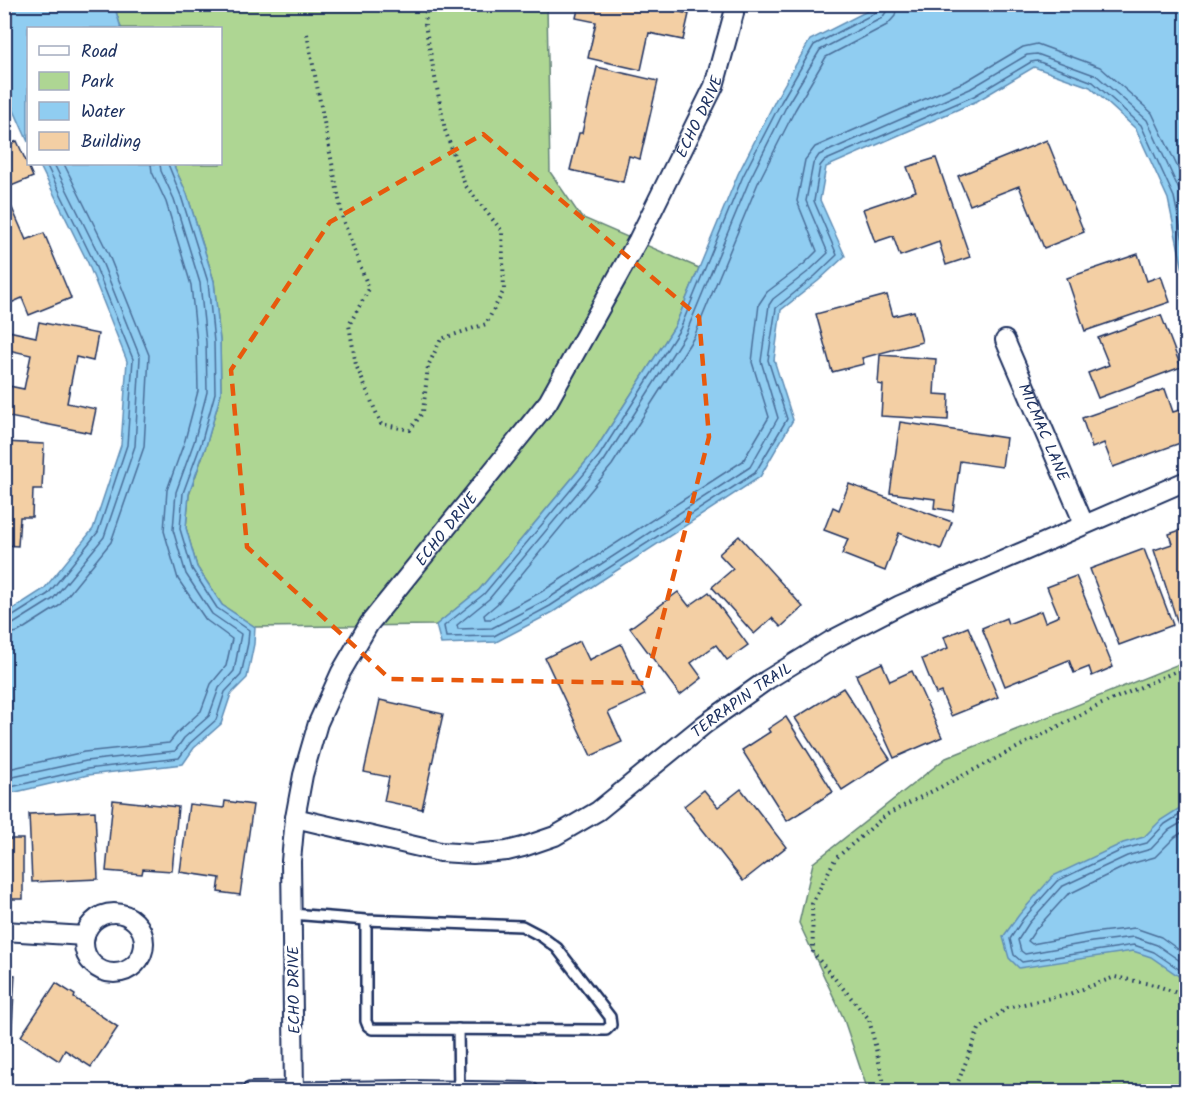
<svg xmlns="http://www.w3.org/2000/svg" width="1191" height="1096" viewBox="0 0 1191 1096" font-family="Kalam,sans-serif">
  <rect width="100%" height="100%" fill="#fff"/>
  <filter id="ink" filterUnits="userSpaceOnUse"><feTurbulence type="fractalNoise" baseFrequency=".0167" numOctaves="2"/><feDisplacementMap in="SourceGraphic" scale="12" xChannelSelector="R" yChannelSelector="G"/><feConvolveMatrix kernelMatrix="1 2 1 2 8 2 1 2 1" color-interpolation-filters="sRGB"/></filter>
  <g filter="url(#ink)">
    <g fill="#aed693" stroke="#648278" stroke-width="1.5">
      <path d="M114 5H547L550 172 581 217 699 268 675 326 594 452 479 590 436 625 255 627 222 605 197 567 186 528 189 495 206 446 221 393 220 341 214 281 187 194 173 164H220V28H121Z"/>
      <path d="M1186 661V1091H868L843 1017 799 923 813 863 946 758Z"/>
    </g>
    <g fill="#90cdf1" stroke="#618eb6" stroke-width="1.5">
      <path d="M881 4 1186 5V284L1168 199 1136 129 1090 87 1034 67 977 101 826 167 820 200 845 256 818 281 781 310 774 360 793 420 760 477 553 612 496 642 441 644 436 625 479 590 594 452 675 326 738 174 776 99 810 40Z"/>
      <path d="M4 5H114L121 28H28V142L5 90Z"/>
      <path d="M39 164H173L187 194 214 281 220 341 221 393 206 446 189 494 186 528 197 567 222 605 255 627 254 644 247 678 231 694 221 724 194 748 183 764 88 775 16 792 5 793V614L44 589 93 529 121 445 127 361 88 263Z"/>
      <path d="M1186 804V981L1151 957 1133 951 1019 968 1009 958 1003 937 1019 915 1053 876 1123 843 1144 837 1161 820Z"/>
    </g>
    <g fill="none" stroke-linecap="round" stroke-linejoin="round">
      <g stroke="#4a6e99" stroke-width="1.5">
        <path d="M880 4 877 12 814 45 781 102 743 176 680 329 599 456 484 594 444 626 446 637 494 636 550 606 755 473 787 419 768 360 776 308 815 276 837 255 814 201 820 166 824 161 974 96 1031 62 1037 61 1093 82 1141 125 1174 197 1186 255"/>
        <path d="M888 4 886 12 882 18 820 50 787 105 750 179 686 333 604 461 489 599 457 625 458 629 492 628 546 600 750 467 778 418 761 361 769 305 773 299 809 271 828 253 806 201 813 164 819 155 970 89 1027 55 1037 54 1097 76 1147 120 1181 194 1186 220"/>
        <path d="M897 4 895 16 887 25 826 57 795 110 758 183 694 337 612 465 497 604 484 615 485 619H491L541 592 743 461 769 417 752 362 759 304 767 292 804 264 817 251 797 201 805 160 815 147 966 81 1023 47 1037 44 1100 67 1152 113 1186 185"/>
        <path d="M4 619 10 618 48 594 98 532 127 445 133 359 93 260 46 164"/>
        <path d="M4 626 13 624 53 599 104 537 135 446 140 357 100 257 54 164"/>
        <path d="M4 635 18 632 59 606 111 542 144 447 149 355 108 253 64 164"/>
        <path d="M4 770 84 752 169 743 178 732 201 711 211 684 226 666 232 639 206 620 178 579 164 531 167 490 185 440 198 391 197 343 191 285 166 202 152 172 151 164"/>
        <path d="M4 779 86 761 175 751 184 738 209 716 219 688 234 671 241 634 212 614 186 574 173 530 176 492 194 442 207 392 206 342 200 283 174 199 161 171 160 164"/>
        <path d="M4 787 15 786 87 769 179 758 190 743 216 720 225 692 241 675 248 643 249 630 217 608 192 569 180 529 183 493 201 444 215 393 214 342 208 282 181 196 168 164"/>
        <path d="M1186 811 1165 824 1147 843 1124 849 1057 881 1023 919 1010 939 1014 955 1022 962 1134 945 1154 952 1186 974"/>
        <path d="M1186 820 1169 830 1151 849 1127 856 1061 887 1029 923 1018 940 1021 951 1025 954 1092 942 1134 937 1157 945 1186 965"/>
        <path d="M1186 830 1175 837 1155 857 1130 864 1067 895 1036 929 1028 941 1032 944 1091 933 1135 928 1161 937 1186 955"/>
      </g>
    </g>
    <g fill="#f3cfa4" stroke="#1b2f5e" stroke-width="1.5">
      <path d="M579 4H643L689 14 683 40 649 33 641 70 588 58 596 22 576 18Z"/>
      <path d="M597 67 658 81 640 159 629 156 623 182 570 170 579 133H582Z"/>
      <path d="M1047 140 1084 232 1044 248 1019 186 970 205 958 176Z"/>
      <path d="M17 141 33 177 4 189V147Z"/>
      <path d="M936 158 970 257 946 265 939 242 900 256 893 236 875 242 863 209 916 191 907 167Z"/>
      <path d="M12 208 26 240 44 233 71 298 29 315 22 298 4 306V211Z"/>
      <path d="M1138 254 1147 281 1161 276 1170 302 1085 331 1067 278Z"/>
      <path d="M887 295 893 316 914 311 922 342 862 358 864 364 832 372 816 314Z"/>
      <path d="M1161 315 1181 367 1098 398 1088 373 1109 365 1098 338Z"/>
      <path d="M39 322 98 334 93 361 76 357 67 403 96 409 91 433 4 416V385L24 389 31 355 4 349V330L36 337Z"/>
      <path d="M880 355 936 359 934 394 949 395 948 420 881 416 883 385 878 384Z"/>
      <path d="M1165 389 1173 412 1186 408V441L1113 467 1104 443 1092 448 1082 418Z"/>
      <path d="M900 422 1006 438 1002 467 960 461 953 511 934 508 935 499 890 493Z"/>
      <path d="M4 442 44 444 42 489H33L32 517H20L18 546 4 545Z"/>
      <path d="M849 484 952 522 941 549 899 533 885 571 842 554 848 539 824 530 833 507 839 510Z"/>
      <path d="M1186 528V625L1179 627 1154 550 1172 544 1169 534Z"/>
      <path d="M739 536 803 607 781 627 772 618 754 634 712 587 733 569 719 554Z"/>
      <path d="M1144 549 1173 625 1119 645 1090 569Z"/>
      <path d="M1076 576 1113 667 1092 676 1089 667 1074 673 1069 660 1005 686 982 628 1006 618 1008 624 1041 611 1045 622 1059 616 1047 587Z"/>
      <path d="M678 592 689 606 709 592 748 645 727 660 716 645 691 663 702 678 680 695 630 628Z"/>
      <path d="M968 627 998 697 951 716 941 692 936 694 922 659 948 648 944 637Z"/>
      <path d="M580 641 589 660 621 644 645 695 608 712 622 742 591 756 545 658Z"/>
      <path d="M882 663 890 681 912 671 942 737 894 758 856 675Z"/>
      <path d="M843 688 890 759 842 790 795 718Z"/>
      <path d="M380 700 443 714 422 809 384 801 389 777 364 772Z"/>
      <path d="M786 717 833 792 787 821 742 750 770 732 768 729Z"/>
      <path d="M741 789 786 847 743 881 684 806 704 790 718 807Z"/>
      <path d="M113 800 178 807 172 871 143 869 142 874 106 871Z"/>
      <path d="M225 801 253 805 240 895 218 892 220 878 180 872 189 804 224 808Z"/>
      <path d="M95 811 98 879 32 882 29 814Z"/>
      <path d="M4 827H9L8 839H23V899H4Z"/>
      <path d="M4 974 15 975 11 1044H4Z"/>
      <path d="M56 983 75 995 74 998 118 1027 91 1067 65 1050 59 1061 21 1036Z"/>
    </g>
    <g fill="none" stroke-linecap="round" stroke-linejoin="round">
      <defs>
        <g id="service">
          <path d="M292 914 366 920 522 926 541 936 557 948 610 1017 611 1025 606 1030 372 1029 368 1026 366 1021V920"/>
          <path d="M458 1029 459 1092"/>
        </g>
        <g id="minor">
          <path id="s1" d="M1005 340 1084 524"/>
          <path id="s2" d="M295 818 440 852 473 854 507 851 523 847 555 836 598 811 705 724 767 680 832 640 900 605 1186 481"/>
          <circle cx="114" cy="943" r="30"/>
          <path d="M4 931 85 936"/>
          <path d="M251 1092 411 1090 530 1092"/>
          <path id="s3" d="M294 1092 291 861 295 818 303 775 318 723 341 672 369 624 548 402 638 240 714 86 734 13 733 4"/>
        </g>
      </defs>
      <use href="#service" stroke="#1b2f5e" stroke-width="14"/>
      <use href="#minor" stroke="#1b2f5e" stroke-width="22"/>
      <g stroke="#1b2f5e" stroke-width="4" stroke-dasharray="1.5 4.5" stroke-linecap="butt">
        <path d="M307 34 343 220 369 289 349 325 356 365 381 424 410 430 423 412 428 366 441 339 486 324 504 290 502 231 465 185 445 130 425 25 427 4"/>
        <path d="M886 1092 869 1019 813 953 812 904 835 859 886 815 1102 704 1186 667"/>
        <path d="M954 1092 979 1029 1007 1008 1072 993 1115 977 1155 985 1186 996"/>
      </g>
      <use href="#service" stroke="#fff" stroke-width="9"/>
      <use href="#minor" stroke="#fff" stroke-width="18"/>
    </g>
  </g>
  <path fill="none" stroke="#e8590c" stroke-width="4.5" stroke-dasharray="12 8" stroke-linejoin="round" d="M483 134 699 317 709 437 646 683 390 679 247 547 231 370 330 222Z"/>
  <g text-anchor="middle" stroke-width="5" stroke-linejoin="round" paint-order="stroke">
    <g font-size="16" fill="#1b2f5e" stroke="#fff">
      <text dy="6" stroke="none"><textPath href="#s3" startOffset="1092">ECHO DRIVE</textPath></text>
      <text dy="6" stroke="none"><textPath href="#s1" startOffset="100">MICMAC LANE</textPath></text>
      <text dy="6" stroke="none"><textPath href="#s3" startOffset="606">ECHO DRIVE</textPath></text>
      <text dy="6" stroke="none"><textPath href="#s2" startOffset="498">TERRAPIN TRAIL</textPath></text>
      <text transform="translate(293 990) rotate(-91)" y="6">ECHO DRIVE</text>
    </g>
  </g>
  <rect width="1191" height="1096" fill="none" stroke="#fff" stroke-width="24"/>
  <rect x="12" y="12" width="1167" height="1072" fill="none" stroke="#1b2f5e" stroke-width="2" filter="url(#ink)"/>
  <rect x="27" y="27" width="195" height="138" fill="#ffffff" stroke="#a4acbf" stroke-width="1.5"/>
  <rect x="39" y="46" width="30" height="9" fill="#ffffff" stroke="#a4acbf" stroke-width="1.5"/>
  <text x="81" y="57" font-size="18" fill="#1b2f5e">Road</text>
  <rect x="39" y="72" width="30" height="18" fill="#aed693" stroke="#a4acbf" stroke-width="1.5"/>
  <text x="81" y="87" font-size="18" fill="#1b2f5e">Park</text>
  <rect x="39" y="102" width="30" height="18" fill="#90cdf1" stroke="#a4acbf" stroke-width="1.5"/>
  <text x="81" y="117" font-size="18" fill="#1b2f5e">Water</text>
  <rect x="39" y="132" width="30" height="18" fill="#f3cfa4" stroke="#a4acbf" stroke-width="1.5"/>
  <text x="81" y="147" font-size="18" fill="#1b2f5e">Building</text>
</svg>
